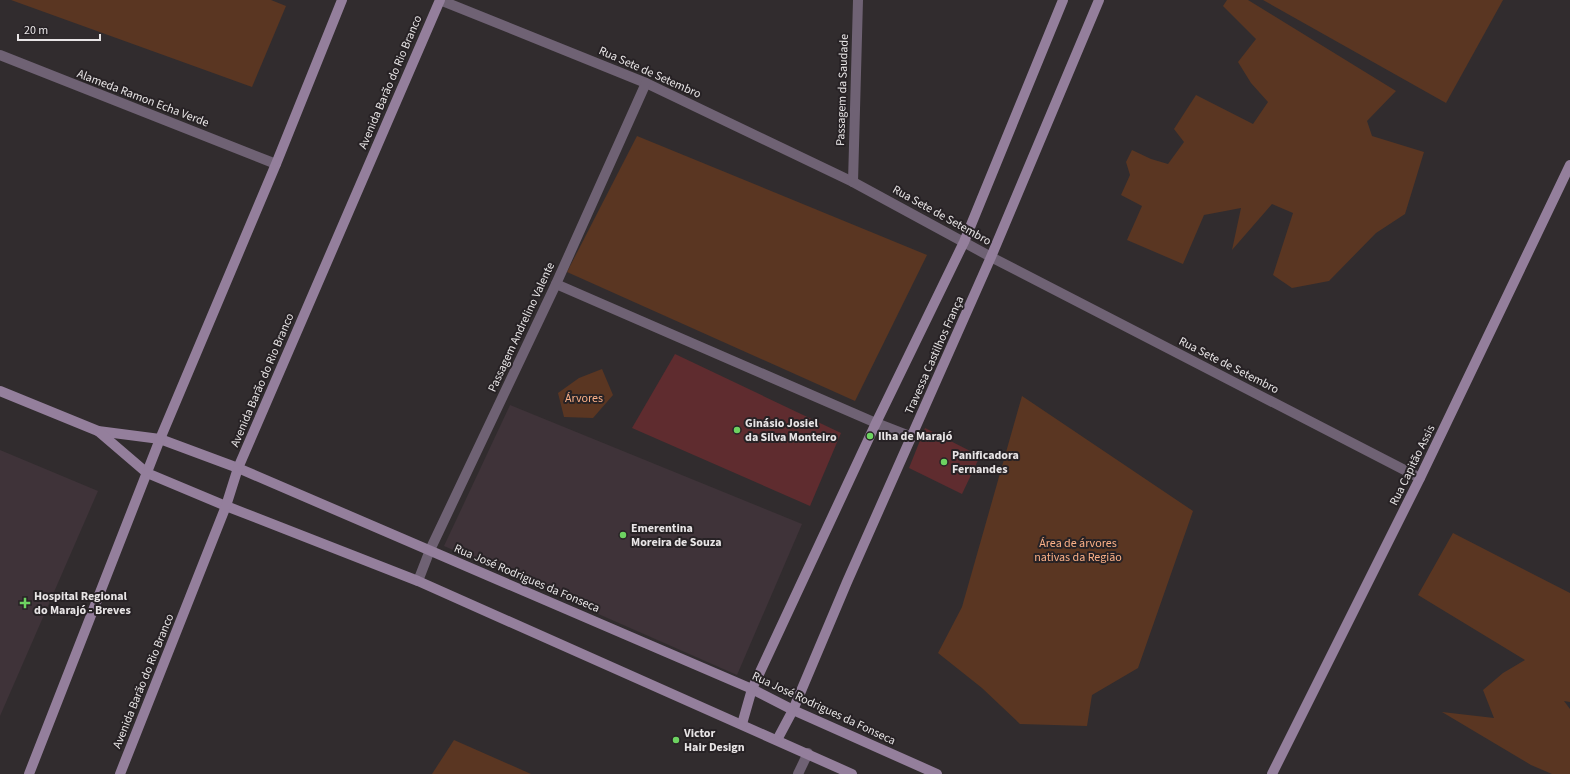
<svg xmlns="http://www.w3.org/2000/svg" width="1570" height="774" viewBox="0 0 1570 774" font-family="'Source Sans 3',sans-serif">
  <rect width="100%" height="100%" fill="#312c2e"/>
  <g fill="#3f3339">
    <path d="M510 405 802 524 737 675 444 546Z"/>
    <path d="M0 450 98 491 0 716Z"/>
  </g>
  <g fill="#5a3622">
    <path d="M11 0H271L286 6 252 87Z"/>
    <path d="M1227 0H1248L1396 91 1367 121 1372 136 1424 152 1405 214 1376 233 1329 281 1292 288 1273 275 1293 213 1272 204 1232 250 1241 208 1204 215 1183 264 1127 240 1142 206 1121 195 1130 175 1126 162 1132 150 1151 159 1168 164 1184 142 1174 129 1196 95 1253 124 1268 102 1251 83 1238 62 1256 39 1223 6Z"/>
    <path d="M1263 0H1503L1446 103Z"/>
    <path d="M637 136 927 255 855 401 567 272Z"/>
    <path d="M602 369 613 395 593 418 564 417 558 393 579 378Z"/>
    <path d="M1022 396 1193 511 1138 668 1092 695 1087 726 1020 724 982 688 938 653 962 607Z"/>
    <path d="M1453 533 1570 593V702L1564 701 1570 709V774H1552L1531 765 1442 712 1494 718 1483 690 1503 673 1525 660 1418 595Z"/>
    <path d="M454 740 531 774H432Z"/>
  </g>
  <g fill="#5f2c2f">
    <path d="M675 354 841 433 810 506 632 428Z"/>
    <path d="M925 428 980 456 962 494 909 468Z"/>
  </g>
  <g fill="none" stroke-linecap="round" stroke-linejoin="round">
    <g stroke="#6f6274" stroke-width="10">
      <path d="M440 0 646 83 853 182 991 257 1420 478"/>
      <path d="M0 55 276 164"/>
      <path d="M853 182 858 0"/>
      <path d="M556 284 876 423 912 437"/>
      <path d="M418 581 430 550 556 284 646 83"/>
      <path d="M798 774 808 753"/>
    </g>
    <g stroke="#947f9c" stroke-width="10">
      <path d="M0 391 98 431 160 439 238 468 752 689 793 710 937 774"/>
      <path d="M98 431 147 473 226 506 418 581 852 774"/>
      <path d="M742 724 752 689 876 423 964 242 1063 0"/>
      <path d="M777 740 793 710 847 582 991 257 1099 0"/>
      <path d="M29 774 160 439 276 164 342 0"/>
      <path d="M120 774 226 506 238 468 440 0"/>
      <path d="M1272 774 1420 478 1570 165"/>
    </g>
  </g>
  <g fill="#6dd361" stroke="#272225" stroke-width="1.5">
    <circle cx="737" cy="430" r="4"/>
    <circle cx="870" cy="436" r="4"/>
    <circle cx="944" cy="462" r="4"/>
    <circle cx="623" cy="535" r="4"/>
    <path d="M23 597h4v4h4v4h-4v4h-4v-4h-4v-4h4z"/>
    <circle cx="676" cy="740" r="4"/>
  </g>
  <g text-anchor="middle" stroke-width="4" stroke-linejoin="round" paint-order="stroke">
    <g font-size="12" fill="#e8e5e6" stroke="#272225">
      <text transform="translate(650 72) rotate(24)" y="4">Rua Sete de Setembro</text>
      <text transform="translate(390 82) rotate(-67)" y="4">Avenida Barão do Rio Branco</text>
      <text transform="translate(842 90) rotate(-88)" y="4">Passagem da Saudade</text>
      <text transform="translate(143 98) rotate(21)" y="4">Alameda Ramon Echa Verde</text>
      <text transform="translate(942 215) rotate(29)" y="4">Rua Sete de Setembro</text>
      <text transform="translate(521 327) rotate(-65)" y="4">Passagem Andrelino Valente</text>
      <text transform="translate(934 355) rotate(-66)" y="4">Travessa Castilhos França</text>
      <text transform="translate(1229 365) rotate(27)" y="4">Rua Sete de Setembro</text>
      <text transform="translate(262 380) rotate(-67)" y="4">Avenida Barão do Rio Branco</text>
      <text transform="translate(1412 465) rotate(-64)" y="4">Rua Capitão Assis</text>
      <text transform="translate(527 578) rotate(23)" y="4">Rua José Rodrigues da Fonseca</text>
      <text transform="translate(143 681) rotate(-68)" y="4">Avenida Barão do Rio Branco</text>
      <text transform="translate(824 708) rotate(25)" y="4">Rua José Rodrigues da Fonseca</text>
    </g>
    <g font-size="12" fill="#fcb188" stroke="#272225">
      <text x="584" y="402">Árvores</text>
      <text x="1078" y="547">Área de árvores<tspan x="1078" dy="14">nativas da Região</tspan></text>
    </g>
    <g font-size="12" font-weight="bold" fill="#e8e5e6" stroke="#272225" text-anchor="start">
      <text x="745" y="427">Ginásio Josiel<tspan x="745" dy="14">da Silva Monteiro</tspan></text>
      <text x="878" y="440">Ilha de Marajó</text>
      <text x="952" y="459">Panificadora<tspan x="952" dy="14">Fernandes</tspan></text>
      <text x="631" y="532">Emerentina<tspan x="631" dy="14">Moreira de Souza</tspan></text>
      <text x="34" y="600">Hospital Regional<tspan x="34" dy="14">do Marajó - Breves</tspan></text>
      <text x="684" y="737">Victor<tspan x="684" dy="14">Hair Design</tspan></text>
    </g>
  </g>
  <path d="M18 34v6h82v-6" fill="none" stroke="#e8e5e6" stroke-width="2"/>
  <text x="24" y="34" font-size="12" fill="#e8e5e6" stroke="#272225" stroke-width="3" paint-order="stroke">20 m</text>
</svg>
